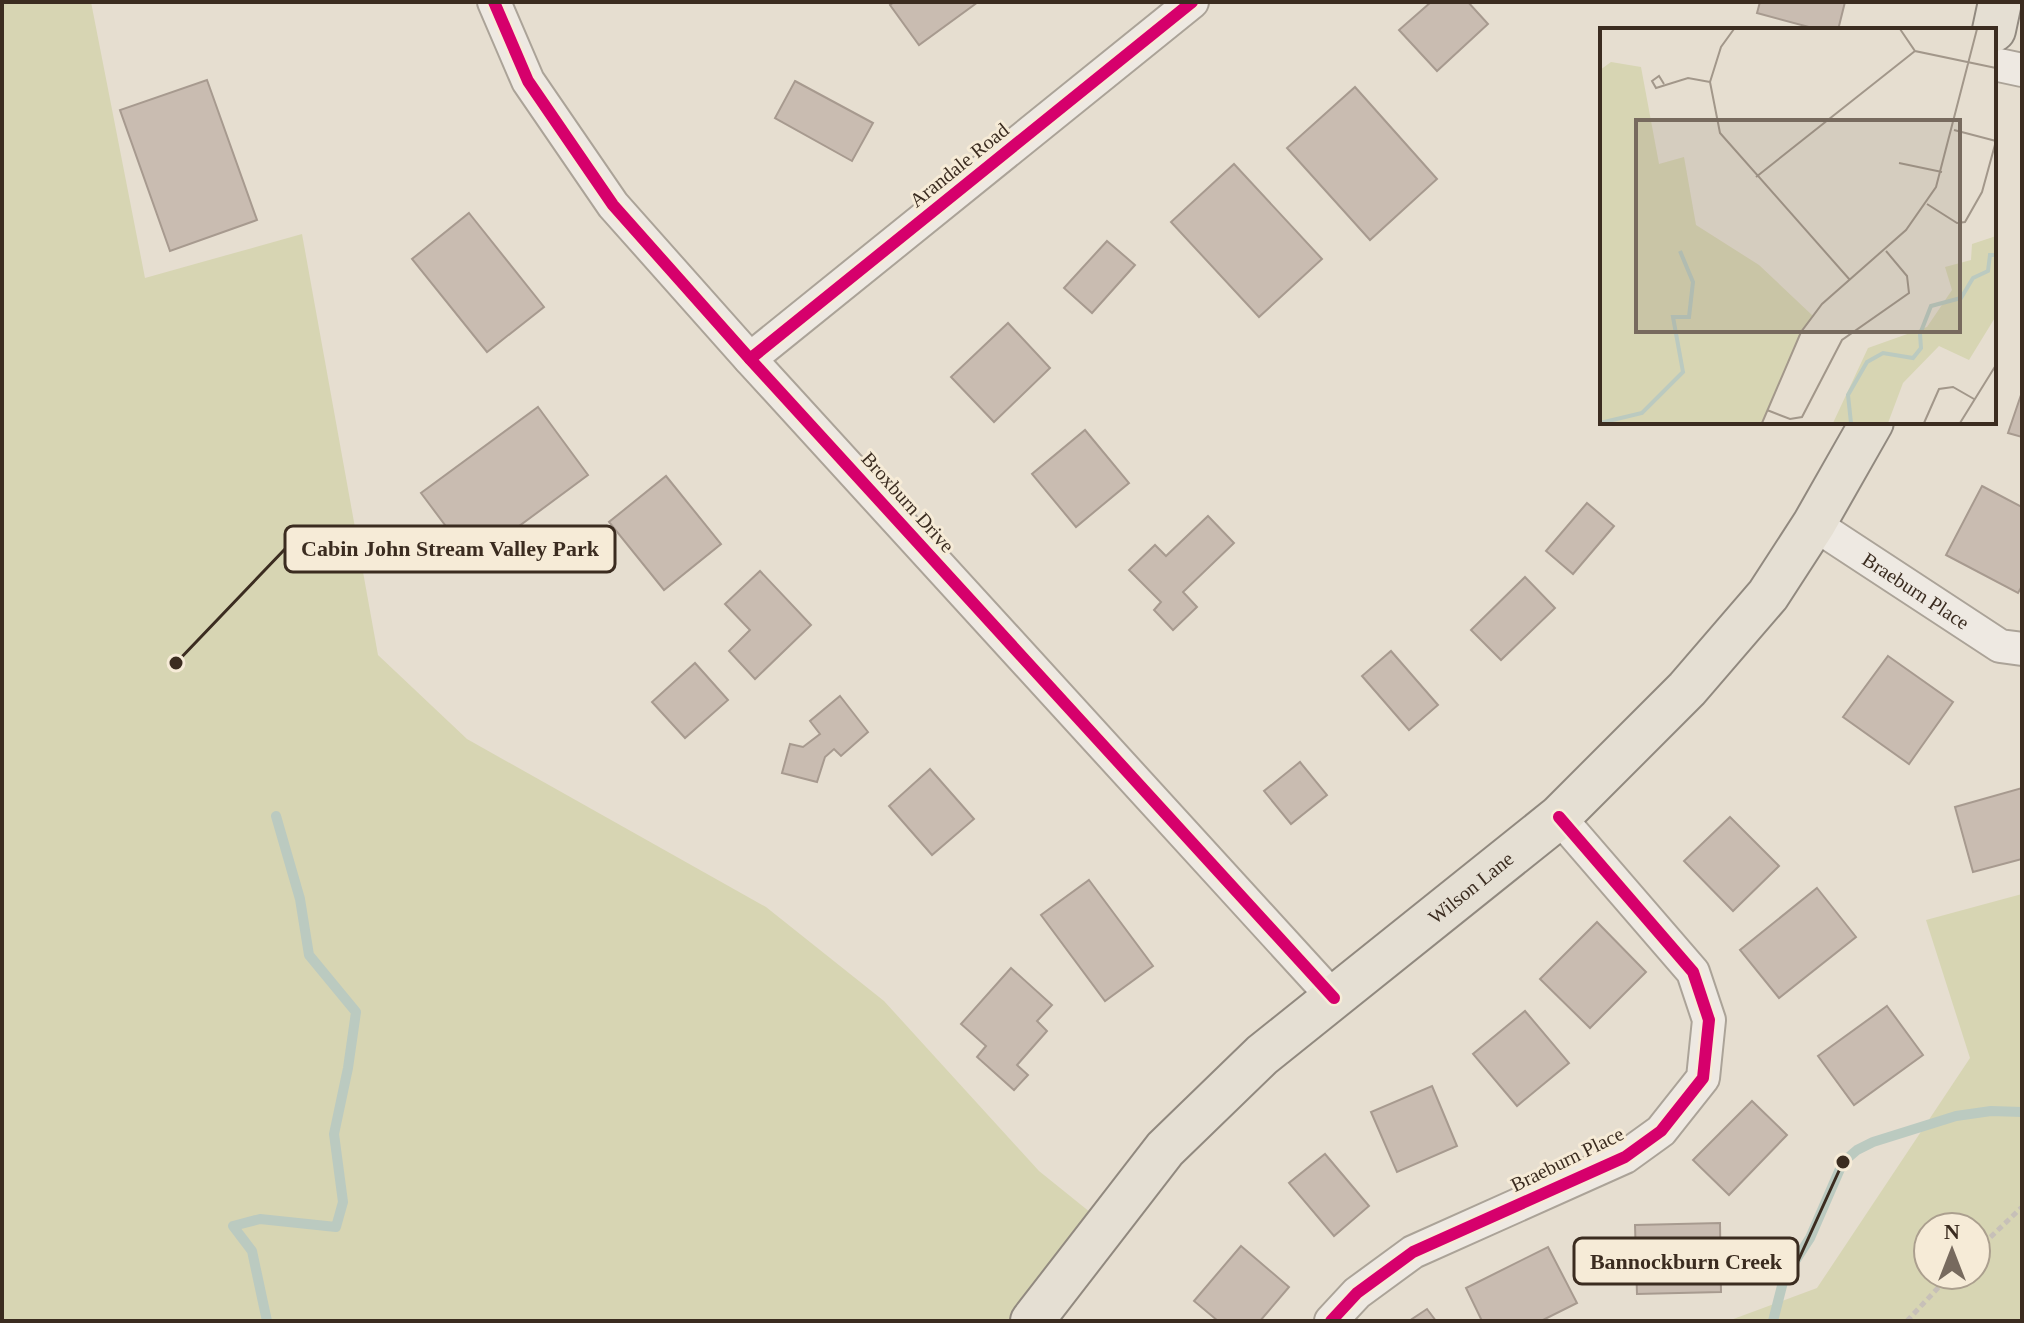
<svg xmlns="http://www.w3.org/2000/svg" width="2024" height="1323" viewBox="0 0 2024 1323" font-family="Georgia,serif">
  <rect width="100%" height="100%" fill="#e6ded0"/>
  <g fill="#d7d5b3" fill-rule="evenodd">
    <path d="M2 2H91L145 278 302 234 378 655 467 739 766 907 884 1001 1039 1171 1106 1225 1032 1321H2Z"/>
    <path d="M2022 894V1321H1728L1817 1288 1970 1058 1926 920ZM1928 1227H1976V1275H1928Z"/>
  </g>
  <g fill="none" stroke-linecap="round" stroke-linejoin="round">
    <g stroke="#bbcac0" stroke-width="10">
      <path d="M267 1321 252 1251 233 1226 260 1219 336 1227 343 1202 334 1134 348 1068 356 1012 309 955 300 899 276 816"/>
      <path d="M1773 1321 1784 1278 1810 1238 1843 1162 1857 1150 1873 1142 1956 1116 1991 1111 2022 1112"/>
    </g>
  </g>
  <g fill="#c9bcb1" stroke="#a79a8f" stroke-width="2">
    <path d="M894 2H978L919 45 890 5Z"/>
    <path d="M1431 2H1468L1488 24 1437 71 1399 30Z"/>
    <path d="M1760 2H1845L1838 30H1820L1757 13Z"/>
    <path d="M207 80 257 220 170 251 120 110Z"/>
    <path d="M795 81 873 123 852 161 775 118Z"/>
    <path d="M1355 87 1437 179 1370 240 1287 148Z"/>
    <path d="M1234 164 1322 259 1259 317 1171 222Z"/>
    <path d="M469 213 544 307 487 352 412 259Z"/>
    <path d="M1107 241 1135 265 1092 313 1064 288Z"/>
    <path d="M1008 323 1050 368 994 422 951 377Z"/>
    <path d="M2022 392V437L2008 433Z"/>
    <path d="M538 407 588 475 472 561 421 493Z"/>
    <path d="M1085 430 1129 483 1076 527 1032 474Z"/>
    <path d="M666 476 721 544 664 590 609 522Z"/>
    <path d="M1982 486 2022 507V586L2018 593 1946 555Z"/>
    <path d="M1587 503 1614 526 1573 574 1546 551Z"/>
    <path d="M1208 516 1234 543 1183 592 1197 607 1173 630 1154 610 1161 602 1129 570 1155 545 1166 556Z"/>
    <path d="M760 571 811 625 755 679 729 651 750 630 725 604Z"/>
    <path d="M1525 577 1555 608 1501 660 1471 630Z"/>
    <path d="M1391 651 1438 705 1409 730 1362 676Z"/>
    <path d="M1888 656 1953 702 1909 764 1843 717Z"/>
    <path d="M695 663 728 700 685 738 652 702Z"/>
    <path d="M840 696 868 732 841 756 834 749 825 757 817 782 782 773 790 744 803 747 820 734 810 721Z"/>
    <path d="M1300 762 1327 795 1291 824 1264 791Z"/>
    <path d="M930 769 974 819 932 855 889 806Z"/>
    <path d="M2022 788V859L1973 872 1955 807Z"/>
    <path d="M1730 817 1779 866 1733 911 1684 861Z"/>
    <path d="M1089 880 1153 966 1105 1001 1041 915Z"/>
    <path d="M1817 888 1856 937 1779 998 1740 950Z"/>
    <path d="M1597 922 1646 972 1590 1028 1540 979Z"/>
    <path d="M1011 968 1052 1005 1037 1021 1047 1031 1017 1065 1028 1075 1014 1090 977 1057 986 1046 961 1024Z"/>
    <path d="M1887 1006 1923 1055 1854 1105 1818 1056Z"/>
    <path d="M1525 1011 1569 1063 1517 1106 1473 1054Z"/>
    <path d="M1432 1086 1457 1146 1397 1172 1371 1112Z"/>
    <path d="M1752 1101 1787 1135 1729 1195 1693 1160Z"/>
    <path d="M1325 1154 1369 1206 1334 1236 1289 1183Z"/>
    <path d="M1720 1223 1721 1292 1637 1294 1635 1225Z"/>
    <path d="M1241 1246 1289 1287 1260 1321H1218L1194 1301Z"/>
    <path d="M1548 1247 1577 1303 1541 1321H1482L1466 1288Z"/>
    <path d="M1427 1309 1436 1321H1409Z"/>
  </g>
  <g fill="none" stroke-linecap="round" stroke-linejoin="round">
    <defs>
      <g id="minor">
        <path d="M494 2 528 81 613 205 750 359 1334 998"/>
        <path d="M1994 64 2022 70"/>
        <path d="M750 359 1192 2"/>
        <path id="s1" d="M1814 524 2000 646 2022 649"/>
        <path d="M1331 1321 1357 1293 1413 1252 1625 1157 1661 1131 1703 1078 1709 1020 1693 972 1559 817"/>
      </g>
      <g id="major">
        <path d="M1994 30 2000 2"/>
        <path id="s2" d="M1032 1321 1165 1149 1262 1055 1559 817 1687 689 1768 595 1814 524 1872 422"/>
      </g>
    </defs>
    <use href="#minor" stroke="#aba398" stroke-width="36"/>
    <use href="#major" stroke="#91897f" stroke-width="46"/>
    <g stroke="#c7c0b8" stroke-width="5" stroke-dasharray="6 4" stroke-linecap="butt">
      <path d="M1976 1251 2022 1207"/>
      <path d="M1907 1321 1950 1275"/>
    </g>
    <use href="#minor" stroke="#eee9e2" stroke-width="32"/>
    <use href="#major" stroke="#e5dfd3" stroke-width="42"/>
    <defs>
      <g id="cycleway">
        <path d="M494 2 528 81 613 205 750 359 1334 998"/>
        <path d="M750 359 1192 2"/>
        <path d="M1331 1321 1357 1293 1413 1252 1625 1157 1661 1131 1703 1078 1709 1020 1693 972 1559 817"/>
      </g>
    </defs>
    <use href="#cycleway" stroke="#f6ebd7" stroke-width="17"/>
    <use href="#cycleway" stroke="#d6006c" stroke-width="12"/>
  </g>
  <g text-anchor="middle" stroke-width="6" stroke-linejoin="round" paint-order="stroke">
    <g font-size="20" fill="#3b2c20" stroke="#f6ebd7">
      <text transform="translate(959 165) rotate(-39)" y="7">Arandale Road</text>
      <text transform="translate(908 502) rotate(48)" y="7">Broxburn Drive</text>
      <text dy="7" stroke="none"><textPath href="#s1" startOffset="122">Braeburn Place</textPath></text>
      <text dy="7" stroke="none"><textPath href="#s2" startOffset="620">Wilson Lane</textPath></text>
      <text transform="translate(1567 1159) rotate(-26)" y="7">Braeburn Place</text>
    </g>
  </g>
  <g transform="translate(1600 28)">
    <rect width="396" height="396" fill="#e6ded0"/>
    <path d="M11 34 41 39 59 136 84 129 96 197 159 237 213 288 201 304 162 395H0V42ZM396 208V288L369 332 339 318 303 355 288 395H233L268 320 327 299 352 262 345 239 371 232 372 216Z" fill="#d7d5b3"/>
    <path fill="none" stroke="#bbcac0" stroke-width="4" d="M0 395 42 385 83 344 73 289H89L93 254 80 223M251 395 248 367 267 334 283 325 313 330 321 320 320 306 331 278 361 270 373 250 388 243 390 227H396"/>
    <path fill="none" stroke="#a2978a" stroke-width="2" d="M134 1 121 19 110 54 120 105 250 252M300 1 315 23 396 40M64 56 59 48 52 53 56 60 88 50 110 54M354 102 396 113M299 135 342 144M156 149 315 23M327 176 357 195 365 194 382 164 396 113M167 382 190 391 202 389 242 312 309 265 307 248 286 223M162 395 201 304 222 276 306 202 336 159 377 1M324 395 339 361 353 359 374 371M360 395 396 337"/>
    <path fill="#776a5e" fill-opacity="0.15" stroke="#776a5e" stroke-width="4" d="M36 92H360V304H36Z"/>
    <rect width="396" height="396" fill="none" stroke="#3b2c20" stroke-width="4"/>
  </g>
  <path fill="none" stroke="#3b2c20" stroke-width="3" d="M176 663L285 549M1843 1162L1798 1261"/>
  <g fill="#3b2c20" stroke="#f6ebd7" stroke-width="3">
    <circle cx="176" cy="663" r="8"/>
    <circle cx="1843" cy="1162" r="8"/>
  </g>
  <g fill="#f6ebd7" stroke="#3b2c20" stroke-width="3">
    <rect x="285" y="526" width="330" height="46" rx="8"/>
    <rect x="1574" y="1238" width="224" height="46" rx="8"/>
  </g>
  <g font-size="22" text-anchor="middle" font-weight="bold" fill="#3b2c20">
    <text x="450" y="556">Cabin John Stream Valley Park</text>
    <text x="1686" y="1269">Bannockburn Creek</text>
  </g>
  <rect width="2024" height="1323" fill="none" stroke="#3b2c20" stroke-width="8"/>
  <g transform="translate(1952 1251)"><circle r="38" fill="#f6ebd7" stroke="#ab9f8e" stroke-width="2"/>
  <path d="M0-6L14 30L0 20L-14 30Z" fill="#776a5e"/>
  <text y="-12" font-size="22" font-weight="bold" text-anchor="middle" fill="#3b2c20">N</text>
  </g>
</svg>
